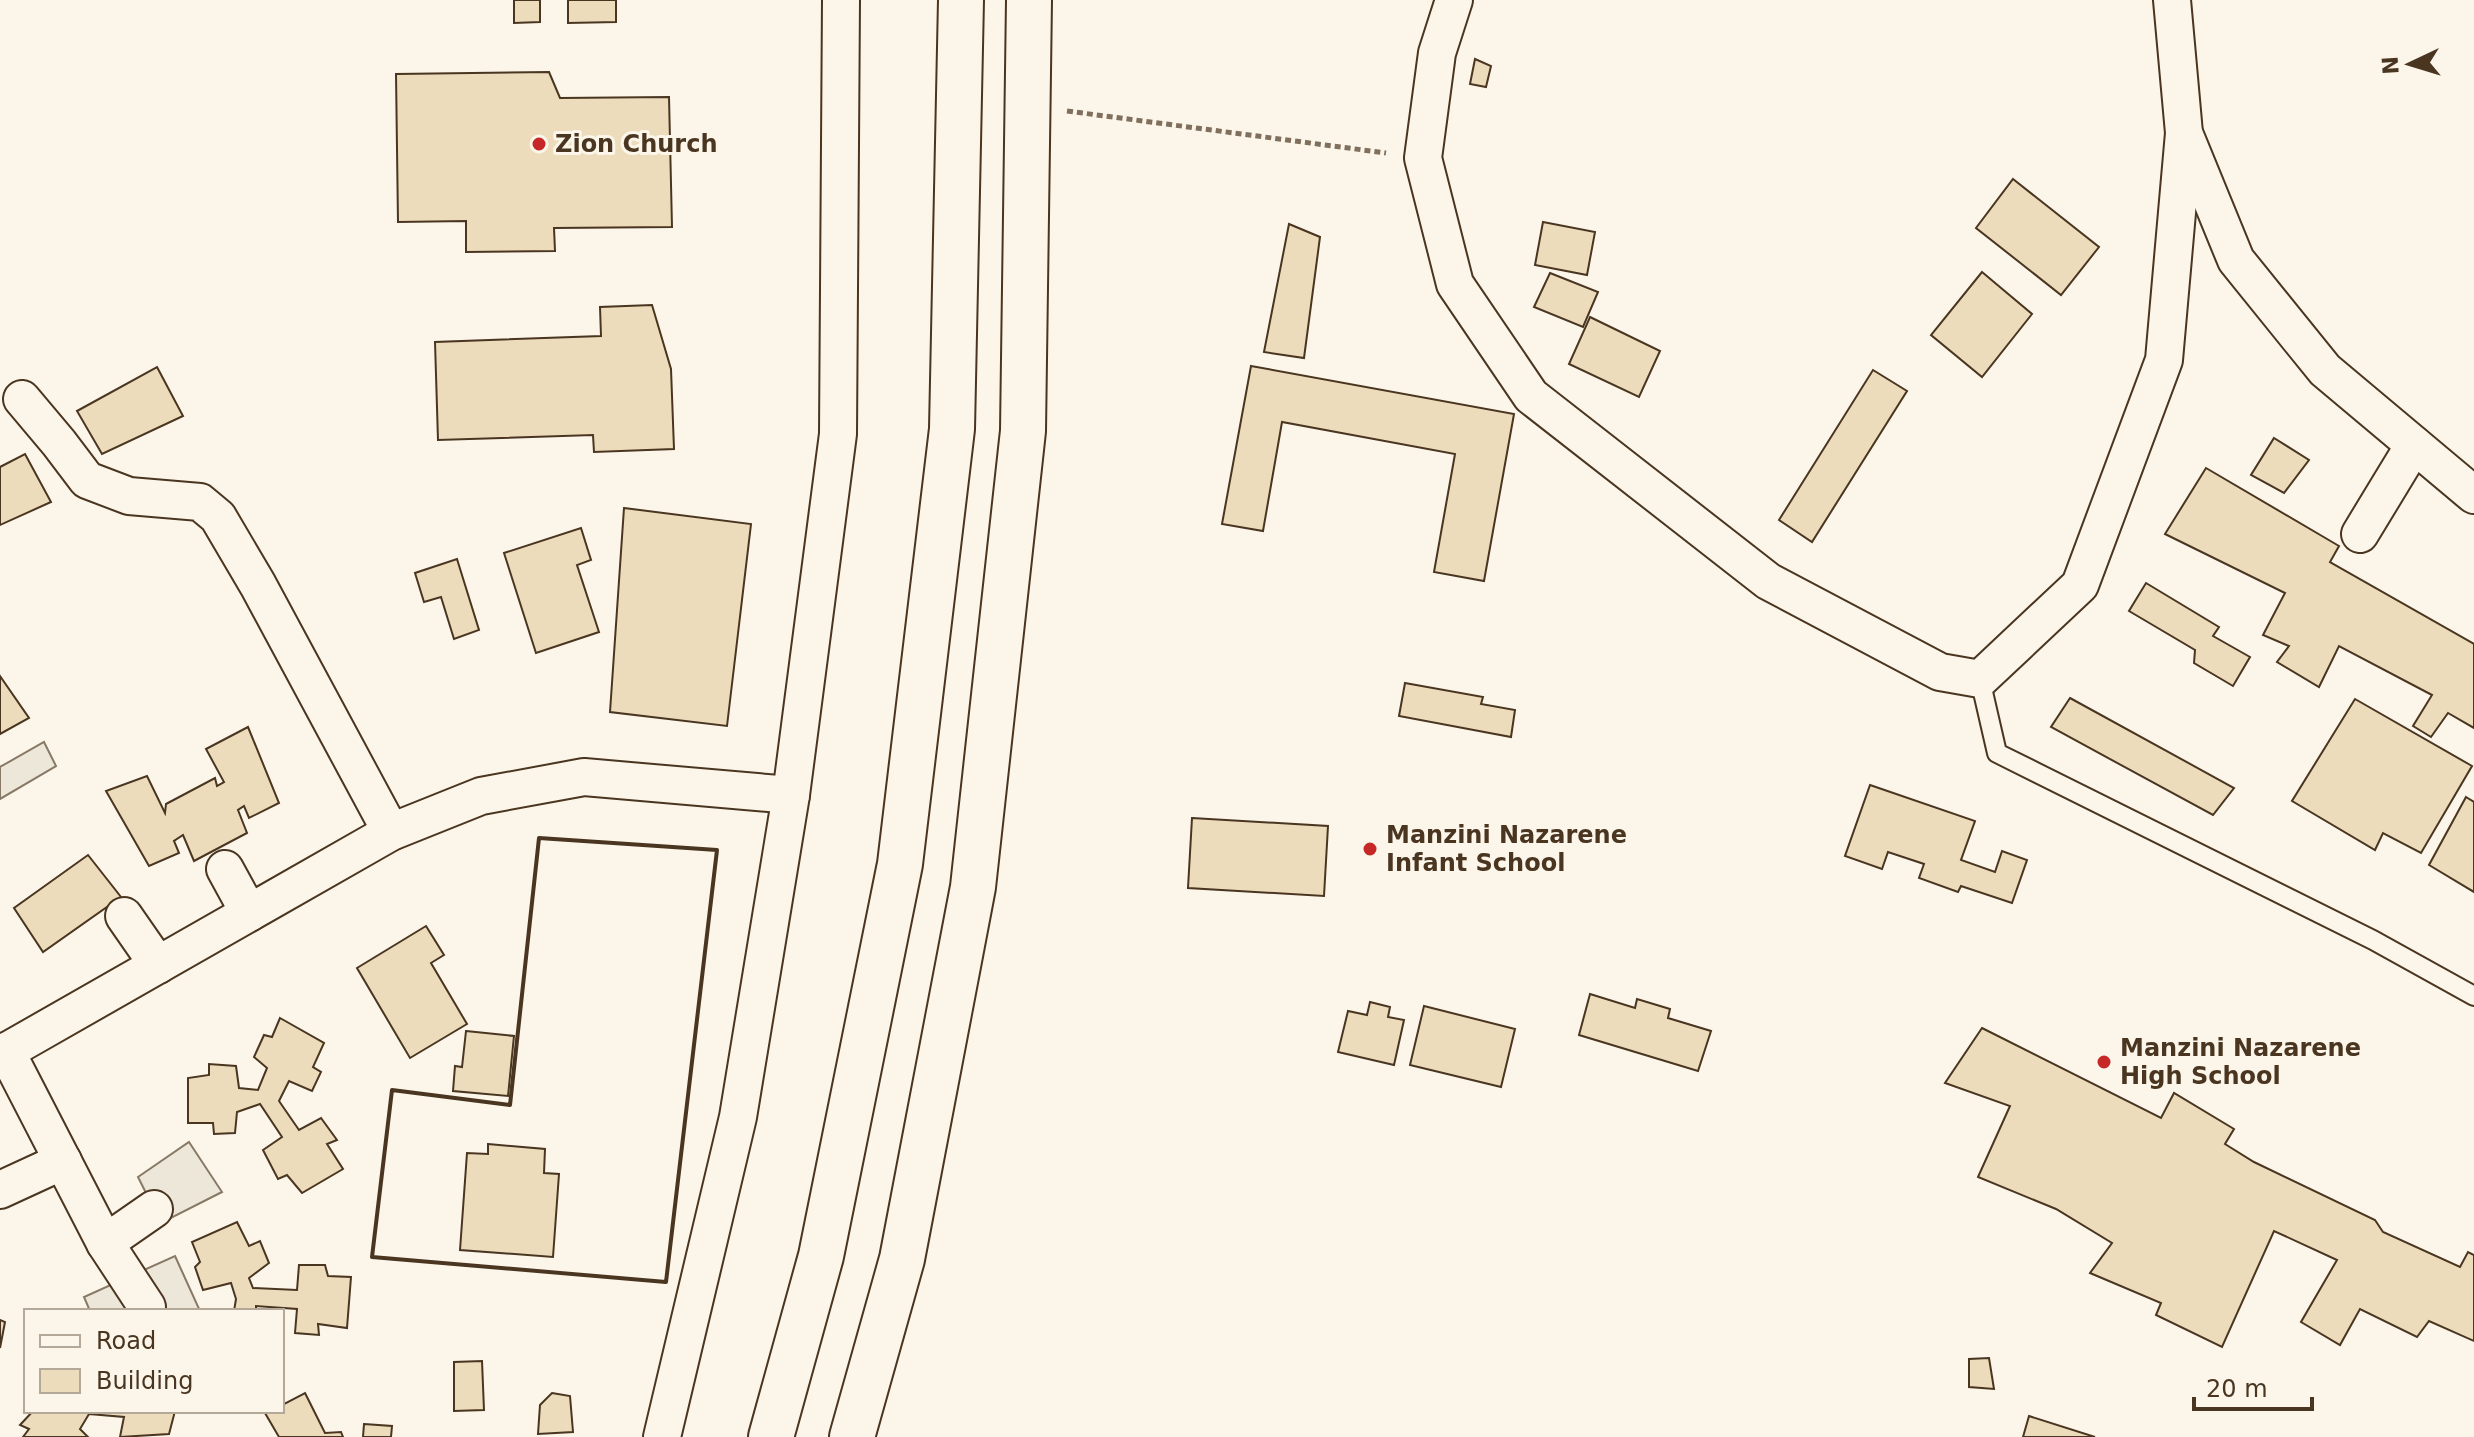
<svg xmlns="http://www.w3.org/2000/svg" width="2474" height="1437" viewBox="0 0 2474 1437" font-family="'DejaVu Sans',sans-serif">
  <rect width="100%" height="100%" fill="#fbf6e9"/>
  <g fill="#ede7d9" stroke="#887966" stroke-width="2">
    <path d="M44 742 56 766 0 799V767Z"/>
    <path d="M189 1142 222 1192 161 1223 138 1177Z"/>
    <path d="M175 1256 200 1311H90L84 1297Z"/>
  </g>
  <g fill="#ecdcbc" stroke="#4a3520" stroke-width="2">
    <path d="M514 0H540V22L514 23Z"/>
    <path d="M568 0H616V22L568 23Z"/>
    <path d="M1475 59 1491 66 1486 87 1470 84Z"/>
    <path d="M549 72 560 98 669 97 672 227 554 228 555 251 466 252V221L398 222 396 74Z"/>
    <path d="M2013 179 2099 247 2061 295 1976 228Z"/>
    <path d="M1543 222 1595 232 1587 275 1535 265Z"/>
    <path d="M1289 224 1320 237 1304 358 1264 352Z"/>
    <path d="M1982 272 2032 314 1982 377 1931 335Z"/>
    <path d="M1550 273 1598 292 1583 327 1534 307Z"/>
    <path d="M652 305 671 369 674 449 594 452 593 435 438 440 435 342 601 336 600 307Z"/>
    <path d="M1590 317 1660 351 1639 397 1569 364Z"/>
    <path d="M1251 366 1514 414 1484 581 1434 572 1455 454 1282 422 1263 531 1222 524Z"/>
    <path d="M157 367 183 416 102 454 77 411Z"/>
    <path d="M1873 370 1907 391 1812 542 1779 520Z"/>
    <path d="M2274 438 2309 460 2284 493 2251 475Z"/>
    <path d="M25 454 51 502 0 525V467Z"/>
    <path d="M2206 468 2339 546 2330 562 2474 644V728L2448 713 2431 737 2413 726 2432 695 2339 646 2319 687 2277 662 2289 646 2263 635 2285 593 2165 534Z"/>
    <path d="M624 508 751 524 727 726 610 712Z"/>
    <path d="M581 528 591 560 577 565 599 632 536 653 504 553Z"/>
    <path d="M457 559 479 630 454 639 441 597 424 602 415 573Z"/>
    <path d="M2146 583 2219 627 2213 636 2250 657 2233 686 2194 663 2195 650 2129 611Z"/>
    <path d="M0 676 29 718 0 734Z"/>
    <path d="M1405 683 1483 697 1481 704 1515 710 1511 737 1399 716Z"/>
    <path d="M2070 698 2234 788 2213 815 2051 727Z"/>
    <path d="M2355 699 2472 766 2421 853 2383 833 2375 850 2292 801Z"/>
    <path d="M248 727 279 803 249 818 244 806 238 810 247 833 194 861 183 835 174 841 179 853 149 866 106 791 147 776 165 813 166 804 215 778 217 786 224 782 206 749Z"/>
    <path d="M1870 785 1975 821 1961 860 1995 872 2002 851 2027 860 2012 903 1961 886 1958 892 1919 878 1924 864 1888 852 1882 869 1845 856Z"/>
    <path d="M2466 797 2474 802V892L2429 865Z"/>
    <path d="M1192 818 1328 826 1324 896 1188 888Z"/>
    <path d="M88 855 121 897 43 952 14 908Z"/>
    <path d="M426 926 444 955 431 963 467 1024 410 1058 357 968Z"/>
    <path d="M1590 994 1635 1008 1637 999 1670 1009 1668 1018 1711 1031 1698 1071 1579 1035Z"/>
    <path d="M1370 1002 1390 1007 1388 1017 1404 1020 1394 1065 1338 1052 1348 1011 1367 1015Z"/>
    <path d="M1424 1006 1515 1029 1501 1087 1410 1065Z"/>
    <path d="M280 1018 324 1043 313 1067 321 1072 312 1091 289 1081 279 1101 299 1130 321 1118 337 1140 327 1144 343 1169 302 1193 287 1175 278 1179 263 1150 282 1137 260 1104 237 1112 235 1133 214 1134 213 1123H188V1078L209 1075V1064L236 1066 239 1088 258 1090 267 1068 254 1057 264 1035 272 1037Z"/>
    <path d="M1982 1028 2161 1118 2174 1093 2234 1129 2225 1144 2254 1162 2375 1220 2383 1232 2460 1267 2468 1252 2474 1255V1341L2429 1321 2417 1337 2360 1309 2340 1345 2301 1322 2337 1260 2274 1231 2222 1347 2156 1315 2161 1303 2090 1273 2112 1243 2056 1209 1978 1177 2010 1106 1945 1083Z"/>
    <path d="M466 1031 514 1036 508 1096 453 1091 455 1066 462 1067Z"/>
    <path d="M488 1144 545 1149 544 1173 559 1174 553 1257 460 1250 467 1153 488 1154Z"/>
    <path d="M237 1222 249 1246 260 1241 269 1263 249 1278 253 1288 297 1290 299 1265H325L328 1276 351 1277 347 1328 318 1324 319 1335 295 1333 297 1309 256 1306V1311H234L236 1299 231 1283 203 1290 195 1267 200 1262 192 1242Z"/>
    <path d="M0 1320 5 1322 0 1348Z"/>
    <path d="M1989 1358 1994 1389 1969 1387V1359Z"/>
    <path d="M482 1361 484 1410 454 1411V1362Z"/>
    <path d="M305 1393 325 1433 341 1432 343 1437H279L265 1413 282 1411V1405Z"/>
    <path d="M552 1393 570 1396 573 1432 538 1434 540 1405Z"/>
    <path d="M33 1411 60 1413 175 1411 169 1434 120 1437 124 1417 89 1414 80 1429 88 1437H23L29 1429 20 1425Z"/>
    <path d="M2029 1416 2095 1437H2023Z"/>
    <path d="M364 1424 392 1426 391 1437H363Z"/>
  </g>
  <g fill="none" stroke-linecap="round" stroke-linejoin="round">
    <defs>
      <path id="lane" d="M1980 679 1997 753 2373 940 2474 996"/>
      <g id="street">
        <path d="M1454 0 1437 53 1423 158 1455 284 1531 396 1768 581 1940 672 1980 679 2080 585 2164 360 2184 133"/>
        <path d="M2172 0 2184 133 2236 260 2325 370 2474 495"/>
        <path d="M22 399 59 443 87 480 129 496 200 502 218 517 258 585 391 832"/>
        <path d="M2360 534 2414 445"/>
        <path d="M225 869 249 913"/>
        <path d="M124 916 158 965"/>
        <path d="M6 1051 105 1243 147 1307"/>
        <path d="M0 1055 391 832 481 796 584 777 791 795"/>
        <path d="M0 1190 63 1161"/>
        <path d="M105 1243 154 1209"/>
        <path d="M662 1437 738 1117 791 795 838 434 841 0"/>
      </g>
      <g id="highway">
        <path d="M771 1437 821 1256 900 864 952 429 961 0"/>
        <path d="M852 1437 902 1259 973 887 1023 431 1029 0"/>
      </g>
    </defs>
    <use href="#lane" stroke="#4a3520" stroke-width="22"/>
    <use href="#street" stroke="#4a3520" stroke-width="40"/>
    <use href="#highway" stroke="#4a3520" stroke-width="48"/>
    <path stroke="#7f6f5c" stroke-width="5" stroke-dasharray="6 4" stroke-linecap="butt" d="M1067 111 1386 153"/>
    <use href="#lane" stroke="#fbf6e9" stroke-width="18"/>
    <use href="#street" stroke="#fbf6e9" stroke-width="36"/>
    <use href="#highway" stroke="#fbf6e9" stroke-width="44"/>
    <path stroke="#4a3520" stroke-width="4" d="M539 838 717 850 666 1282 372 1257 392 1090 510 1105Z"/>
  </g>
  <g fill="#c62828" stroke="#fbf6e9" stroke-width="3">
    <circle cx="539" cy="144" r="8"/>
    <circle cx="1370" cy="849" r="8"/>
    <circle cx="2104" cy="1062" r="8"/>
  </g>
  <g text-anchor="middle" stroke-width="6" stroke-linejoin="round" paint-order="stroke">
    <g font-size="24" font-weight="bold" fill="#4a3520" stroke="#fbf6e9" text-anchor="start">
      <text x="555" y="152">Zion Church</text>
      <text x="1386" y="843">Manzini Nazarene<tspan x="1386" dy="28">Infant School</tspan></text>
      <text x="2120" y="1056">Manzini Nazarene<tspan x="2120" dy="28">High School</tspan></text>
    </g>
  </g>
  <rect x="24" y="1309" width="260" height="104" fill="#fbf6e9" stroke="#b4a999" stroke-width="2"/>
  <rect x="40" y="1335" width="40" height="12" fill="#fbf6e9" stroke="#b4a999" stroke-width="2"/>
  <text x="96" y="1349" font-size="24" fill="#4a3520">Road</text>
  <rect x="40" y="1369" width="40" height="24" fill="#ecdcbc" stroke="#b4a999" stroke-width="2"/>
  <text x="96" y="1389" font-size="24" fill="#4a3520">Building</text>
  <g transform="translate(2410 64) rotate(266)" stroke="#fbf6e9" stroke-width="6" paint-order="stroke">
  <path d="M0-6L14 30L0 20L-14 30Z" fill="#4a3520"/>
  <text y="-12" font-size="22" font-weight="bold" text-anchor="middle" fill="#4a3520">N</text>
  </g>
  <path d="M2194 1397v12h118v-12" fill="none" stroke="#4a3520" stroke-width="4"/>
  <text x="2206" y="1397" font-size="24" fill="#4a3520" stroke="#fbf6e9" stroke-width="6" paint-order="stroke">20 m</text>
</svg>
